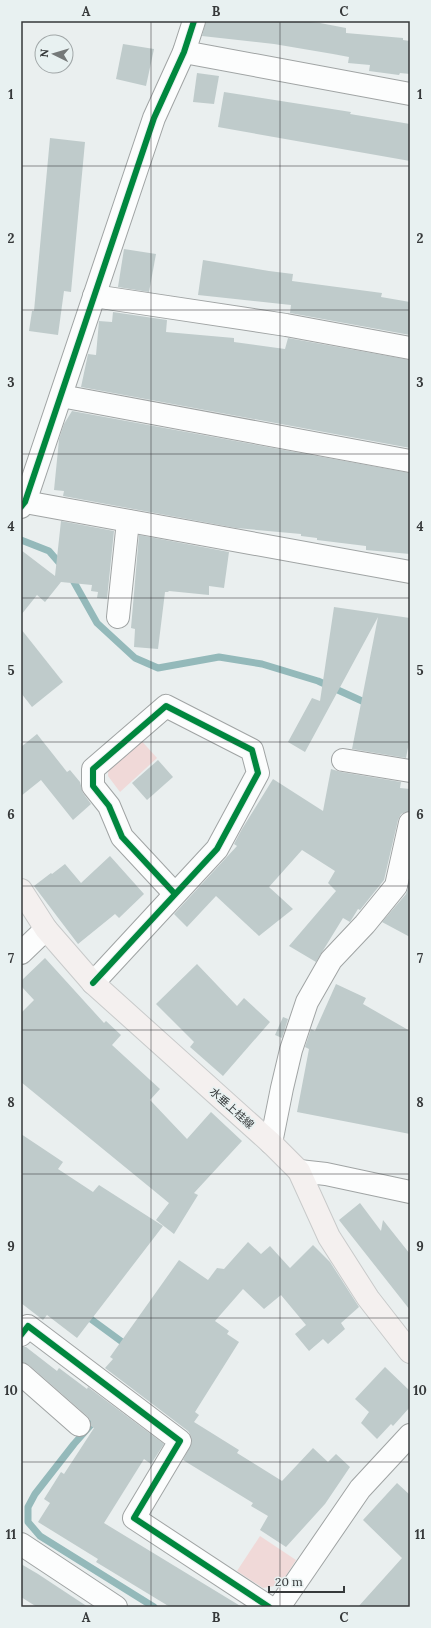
<svg xmlns="http://www.w3.org/2000/svg" width="431" height="1628" viewBox="0 0 431 1628" font-family="Lora,'Noto Sans JP',serif">
  <rect width="100%" height="100%" fill="#eaefef"/>
  <g fill="#f0d9d8">
    <path d="M138 737 157 758 120 792 108 776 109 761Z"/>
    <path d="M260 1536 296 1560 280 1585 263 1588 237 1571Z"/>
  </g>
  <g fill="none" stroke-linecap="round" stroke-linejoin="round">
    <g stroke="#94b9ba" stroke-width="7">
      <path d="M21 540 49 551 62 566"/>
      <path d="M70 575 97 623 135 658 158 668 219 657 262 664 318 681 362 701H370"/>
      <path d="M84 1314 129 1347"/>
      <path d="M97 1418 74 1444 35 1494 28 1507V1522L40 1536 154 1607"/>
    </g>
  </g>
  <g fill="#bfcbcb">
    <path d="M206 21H299L320 23 346 28V33L403 38V40L410 41V74L400 73 399 75 369 71 370 65 348 63 349 57 333 54 274 44 202 36Z"/>
    <path d="M123 44 154 49 146 86 116 79Z"/>
    <path d="M197 73 219 76 214 104 193 102Z"/>
    <path d="M224 92 351 112 350 114 410 124V161L218 127Z"/>
    <path d="M50 138 85 142 71 292 64 291 58 335 29 331 32 311H34Z"/>
    <path d="M124 249 156 254 149 292 118 287Z"/>
    <path d="M203 260 269 271 293 274 292 281 382 293 381 297 410 302V335L290 313 291 305 198 295Z"/>
    <path d="M113 312 167 320 166 332 234 338V342L285 349 288 338 410 360V448L81 387 88 354 96 355 99 321 112 322Z"/>
    <path d="M72 411 410 473V554L366 550V546L317 540V538L301 536V534L236 528 63 496 64 491 54 490 58 450 59 439 64 424Z"/>
    <path d="M61 521 114 531 107 599 97 598 98 592 91 591 92 585 61 582 45 602 37 595 21 615V550L55 576Z"/>
    <path d="M139 535 229 552 224 588 209 586V595L169 591 168 592H165L158 649 134 647 135 629 131 628Z"/>
    <path d="M334 607 410 618V737L406 758 352 749 378 617 305 752 288 742 312 698 320 701Z"/>
    <path d="M21 629 63 682 32 707 21 693Z"/>
    <path d="M37 734 67 772 70 770 80 782 83 793 91 804 73 820 41 780 21 796V747Z"/>
    <path d="M158 760 173 777 147 800 132 783Z"/>
    <path d="M331 769 341 772 401 782 400 788 410 789V811L401 814 398 820 384 880 360 910 358 909 350 922 343 918 316 962 289 946 336 891 328 883 335 871 302 850 269 887 293 909 259 936 216 896 187 927 174 914 237 846 234 844 242 829 273 779 323 811Z"/>
    <path d="M110 856 144 894 119 918 115 914 78 944 34 886 51 873 52 874 65 864 81 883Z"/>
    <path d="M410 881V937L382 922 406 894Z"/>
    <path d="M45 958 104 1023 106 1021 121 1035 112 1045 160 1089 150 1100 187 1139 211 1112 242 1141 194 1193 198 1195 174 1234 156 1220 169 1203 21 1082V1013L34 1000 21 986V981Z"/>
    <path d="M197 964 237 1006 244 998 270 1022 223 1076 190 1047 194 1042 156 1004Z"/>
    <path d="M336 984 366 998 363 1004 410 1031V1134L297 1112 309 1049 305 1047 311 1029 315 1031Z"/>
    <path d="M283 1017 288 1019 282 1038 275 1035Z"/>
    <path d="M21 1134 63 1162 58 1169 93 1192 99 1185 163 1226 77 1338 47 1315 43 1320 21 1303Z"/>
    <path d="M360 1203 381 1231 383 1220 410 1254V1310L339 1220Z"/>
    <path d="M248 1242 261 1254 270 1246 290 1268 313 1245 330 1262 359 1307 341 1323 345 1329 328 1344 323 1339 309 1351 295 1334 306 1325 281 1295 264 1309 243 1289 215 1321 229 1331 227 1334 239 1342 195 1412 199 1415 194 1422 239 1450 237 1453 282 1481 313 1448 328 1462 336 1454 350 1467 325 1504 286 1547 260 1530 268 1516 251 1506 253 1503 183 1460 192 1442 191 1436 188 1431 105 1368 113 1359 110 1357 179 1260 208 1280 217 1268 224 1269Z"/>
    <path d="M21 1347H26L57 1371 59 1368 87 1389 88 1387 164 1444 151 1464 144 1459 104 1523 242 1607H170L96 1562 98 1559 38 1522 50 1503 44 1499 61 1472 64 1474 94 1428 91 1426V1421L87 1416 29 1365 21 1362Z"/>
    <path d="M385 1367 410 1391V1407L393 1426 391 1424 377 1439 361 1423 369 1412 355 1399Z"/>
    <path d="M397 1483 410 1495V1607H358L402 1558 363 1520Z"/>
    <path d="M21 1564 38 1574 88 1607H37L21 1597Z"/>
  </g>
  <g fill="none" stroke-linecap="round" stroke-linejoin="round">
    <defs>
      <g id="minor">
        <path d="M184 52 410 94"/>
        <path d="M94 296 286 325 410 348"/>
        <path d="M61 396 410 461"/>
        <path d="M25 502 410 572"/>
        <path d="M21 507 25 502 154 118 184 52 194 21"/>
        <path d="M118 617 128 521"/>
        <path d="M343 760 410 771"/>
        <path d="M21 953 46 929"/>
        <path d="M93 983 217 849 258 773 252 750 166 706 93 769V786L109 806 122 837 175 894"/>
        <path d="M271 1143 282 1088 291 1050 307 1002 331 960 365 924 396 886 410 823"/>
        <path d="M299 1171 326 1174 410 1192"/>
        <path d="M21 1335 28 1326 180 1441 134 1518 269 1607"/>
        <path d="M21 1374 79 1425"/>
        <path d="M21 1544 116 1607"/>
        <path d="M279 1607 360 1489 410 1435"/>
      </g>
      <path id="major" d="M21 890 46 929 93 983 271 1143 299 1171 329 1237 368 1298 410 1352"/>
    </defs>
    <use href="#minor" stroke="#a0a4a4" stroke-width="24"/>
    <use href="#major" stroke="#c8caca" stroke-width="24"/>
    <use href="#minor" stroke="#fcfdfd" stroke-width="22"/>
    <use href="#major" stroke="#f4f0ef" stroke-width="22"/>
    <defs>
      <g id="cycleway">
        <path d="M21 507 25 502 154 118 184 52 194 21"/>
        <path d="M93 983 217 849 258 773 252 750 166 706 93 769V786L109 806 122 837 175 894"/>
        <path d="M21 1335 28 1326 180 1441 134 1518 269 1607"/>
      </g>
    </defs>
    <use href="#cycleway" stroke="#e8f1f1" stroke-width="8"/>
    <use href="#cycleway" stroke="#00873e" stroke-width="6"/>
  </g>
  <path fill="none" stroke="#36393a" stroke-width="1" stroke-opacity="0.55" d="M151 21V1607M280 21V1607M21 166H410M21 310H410M21 454H410M21 598H410M21 742H410M21 886H410M21 1030H410M21 1174H410M21 1318H410M21 1462H410"/>
  <g text-anchor="middle" stroke-width="3.5" stroke-linejoin="round" paint-order="stroke">
    <g font-size="11" fill="#36393a" stroke="#e8f1f1">
      <text transform="translate(232 1108) rotate(42)" y="4">水垂上桂線</text>
    </g>
  </g>
  <rect width="431" height="1628" fill="none" stroke="#e8f1f1" stroke-width="44"/>
  <g transform="translate(54 54) rotate(275)"><circle r="19" fill="#e8f1f1" stroke="#a1a7a8"/>
  <path d="M0-3L7 15L0 10L-7 15Z" fill="#757979"/>
  <text y="-6" font-size="11" font-weight="bold" text-anchor="middle" fill="#36393a">N</text>
  </g>
  <path d="M269 1586v6h75v-6" fill="none" stroke="#36393a" stroke-width="2"/>
  <text x="275" y="1586" font-size="12" fill="#36393a" stroke="#e8f1f1" stroke-width="3" paint-order="stroke">20 m</text>
  <rect x="22" y="22" width="387" height="1584" fill="none" stroke="#36393a" stroke-width="1.5"/>
  <g font-size="13" text-anchor="middle" font-weight="bold" fill="#36393a">
    <text x="86" y="16">A</text>
    <text x="216" y="16">B</text>
    <text x="344" y="16">C</text>
    <text x="11" y="99">1</text>
    <text x="420" y="99">1</text>
    <text x="11" y="243">2</text>
    <text x="420" y="243">2</text>
    <text x="11" y="387">3</text>
    <text x="420" y="387">3</text>
    <text x="11" y="531">4</text>
    <text x="420" y="531">4</text>
    <text x="11" y="675">5</text>
    <text x="420" y="675">5</text>
    <text x="11" y="819">6</text>
    <text x="420" y="819">6</text>
    <text x="11" y="963">7</text>
    <text x="420" y="963">7</text>
    <text x="11" y="1107">8</text>
    <text x="420" y="1107">8</text>
    <text x="11" y="1251">9</text>
    <text x="420" y="1251">9</text>
    <text x="11" y="1395">10</text>
    <text x="420" y="1395">10</text>
    <text x="11" y="1539">11</text>
    <text x="420" y="1539">11</text>
    <text x="86" y="1622">A</text>
    <text x="216" y="1622">B</text>
    <text x="344" y="1622">C</text>
  </g>
</svg>
